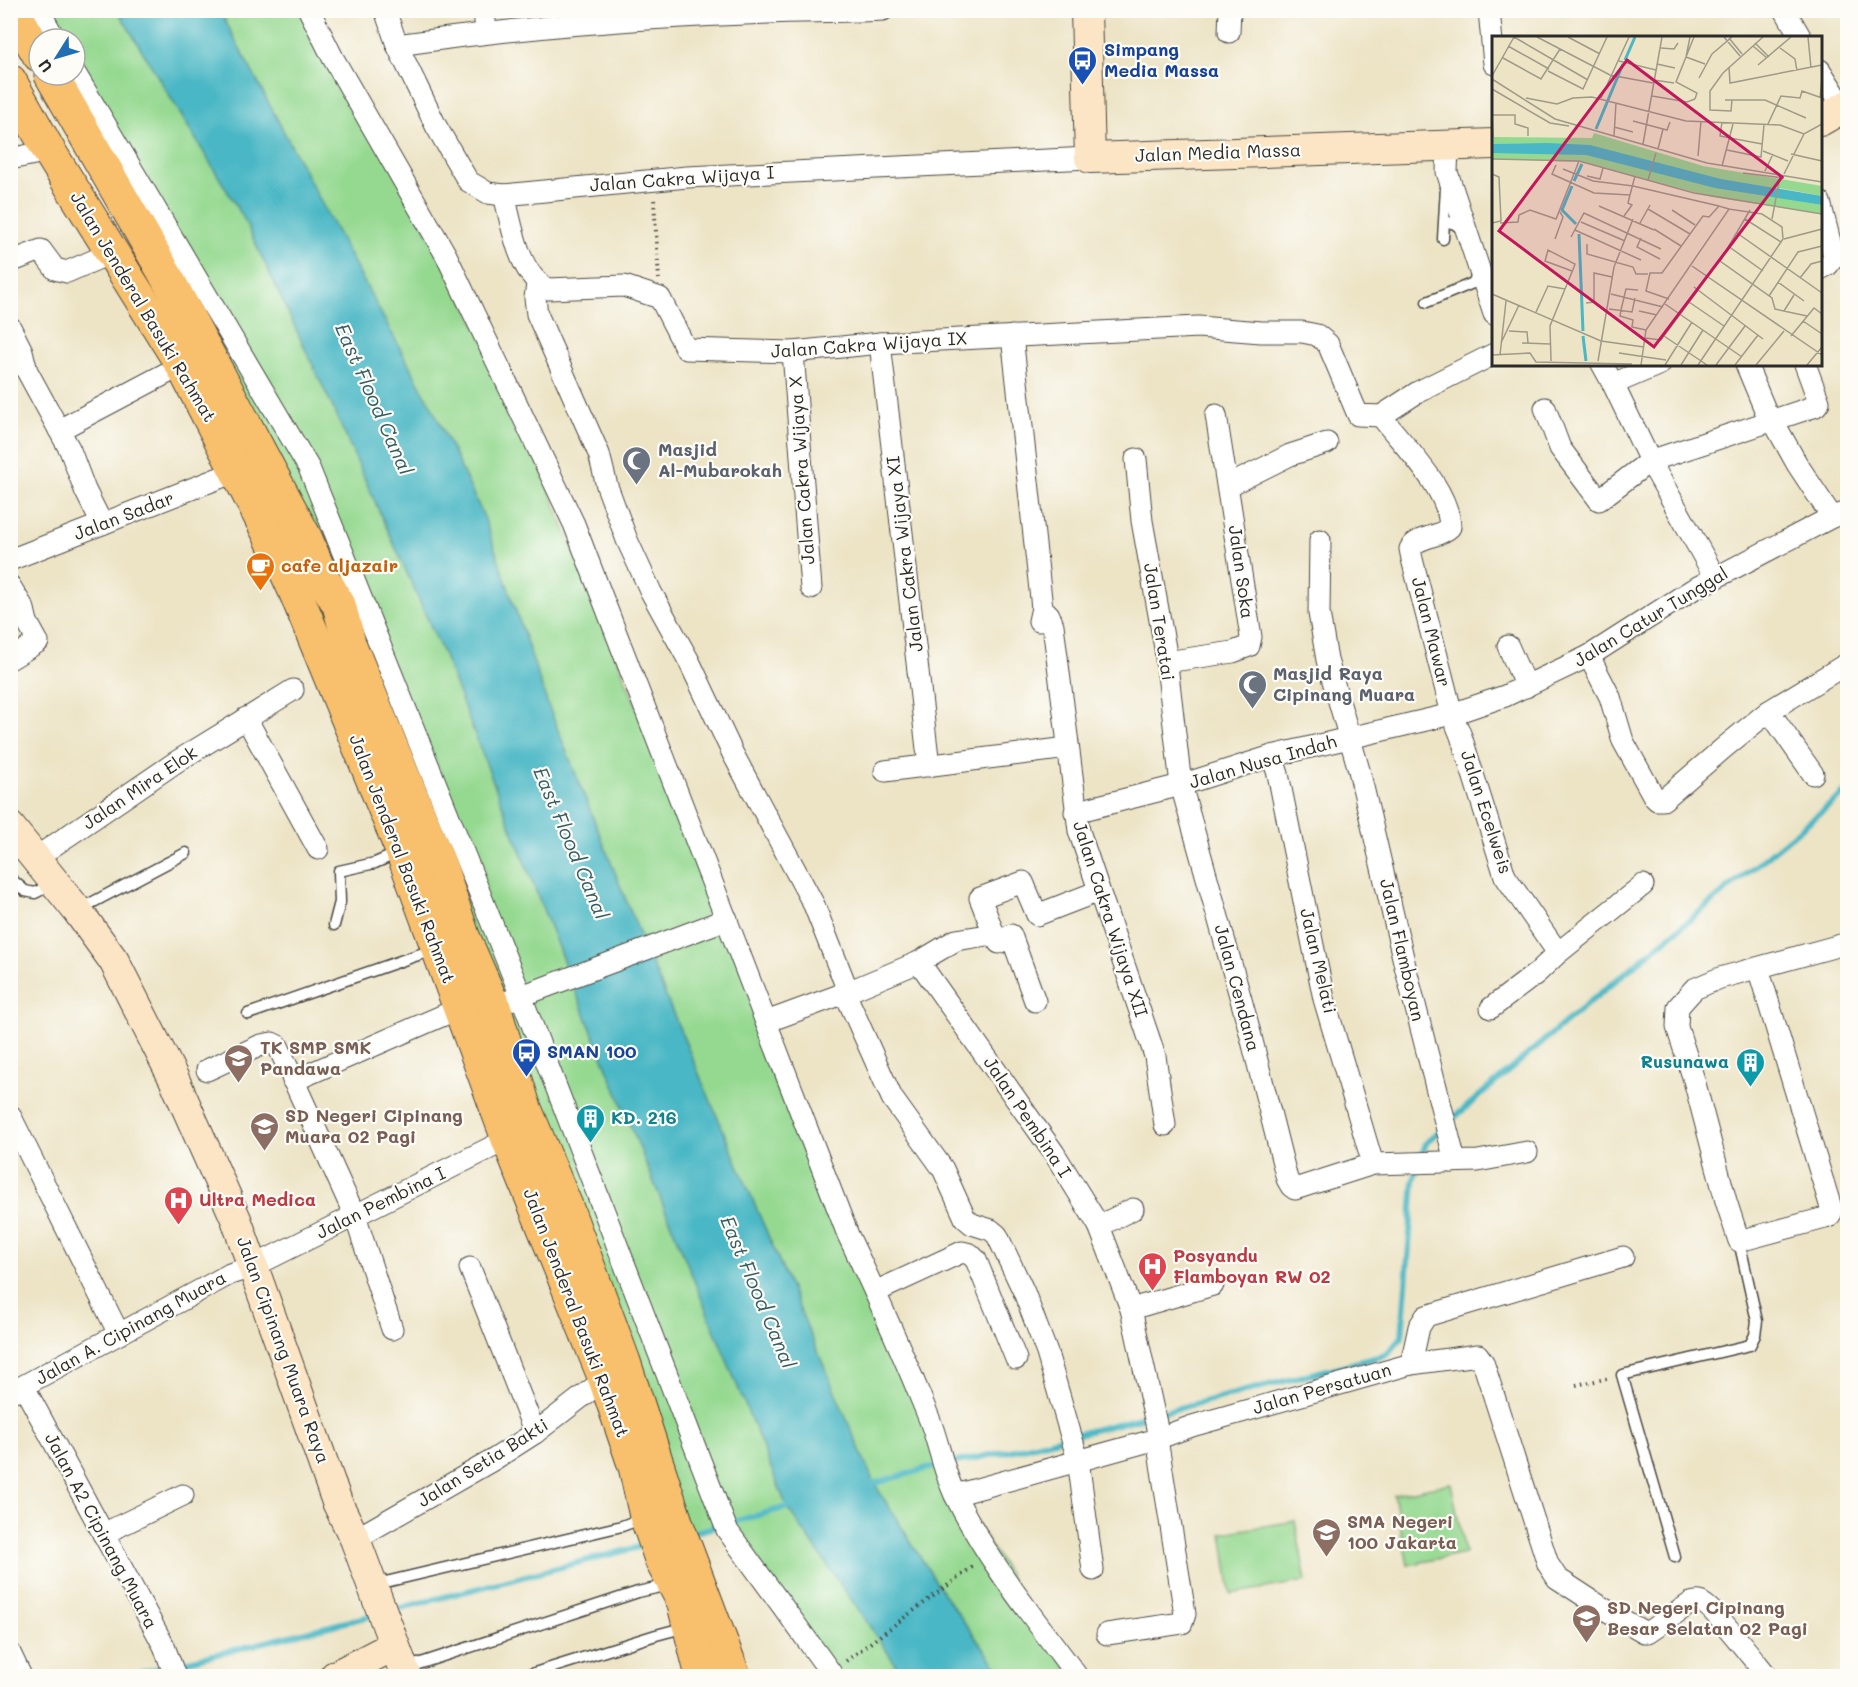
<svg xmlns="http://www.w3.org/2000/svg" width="1858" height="1687" viewBox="0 0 1858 1687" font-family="Mali,sans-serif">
  <rect width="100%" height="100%" fill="#fdfcf7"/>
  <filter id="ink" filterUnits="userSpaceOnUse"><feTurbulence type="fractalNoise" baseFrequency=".0167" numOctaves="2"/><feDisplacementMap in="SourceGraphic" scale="12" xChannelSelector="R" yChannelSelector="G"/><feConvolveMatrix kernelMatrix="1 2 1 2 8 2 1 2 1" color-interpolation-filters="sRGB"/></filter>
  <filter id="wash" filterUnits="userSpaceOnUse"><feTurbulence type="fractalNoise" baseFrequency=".008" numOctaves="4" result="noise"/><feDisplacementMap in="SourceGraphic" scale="24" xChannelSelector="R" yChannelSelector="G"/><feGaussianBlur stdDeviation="1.35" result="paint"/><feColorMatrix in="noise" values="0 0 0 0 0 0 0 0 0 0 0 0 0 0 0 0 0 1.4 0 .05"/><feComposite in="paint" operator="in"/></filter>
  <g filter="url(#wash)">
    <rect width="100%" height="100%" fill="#ede4c6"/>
    <g fill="#95d991" stroke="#60825e" stroke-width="1.5">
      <path d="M13 11H311L504 378 947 1476 1072 1676H832L723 1525 681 1536 402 771 75 75V39H39Z"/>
      <path d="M1451 1483 1465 1553 1408 1565 1394 1495Z"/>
      <path d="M1295 1521 1306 1581 1231 1594 1222 1533Z"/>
    </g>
    <path fill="#49b7c5" stroke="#3a7178" stroke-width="1.5" d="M118 11H220L330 219 433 409 484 517 548 705 646 950 874 1483 943 1593 1004 1676H904L787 1507 570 978 444 656 333 408 243 217Z"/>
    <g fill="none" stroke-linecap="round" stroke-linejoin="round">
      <g stroke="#49b7c5" stroke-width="6">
        <path d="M1449 1122 1575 1014 1848 790"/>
        <path d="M868 1485 928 1468 1019 1449 1386 1355 1402 1337 1414 1180 1426 1143 1442 1129"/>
        <path d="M692 1533 795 1505"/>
        <path d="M389 1611 647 1545"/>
        <path d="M128 1676 374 1615"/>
      </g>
    </g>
  </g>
  <g filter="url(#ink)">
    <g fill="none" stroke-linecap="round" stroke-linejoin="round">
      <defs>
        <g id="lane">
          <path d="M1445 221 1455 224 1463 230"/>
          <path d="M1443 239 1446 187"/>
          <path d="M1427 302 1473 283 1478 274 1476 271"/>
          <path d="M10 878 25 891 35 893 54 883"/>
          <path d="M80 909 186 853"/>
          <path d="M334 925 340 902 339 871 375 863 400 852"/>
          <path d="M248 1014 435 949"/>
          <path d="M1675 1557 1622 1375 1750 1345 1755 1335 1757 1321 1739 1241"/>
          <path d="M373 1585 622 1526 643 1518"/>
          <path d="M406 1668 638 1592 669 1585"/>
          <path d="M525 1676 656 1635 686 1627"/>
        </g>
        <g id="street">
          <path d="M39 10 55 39"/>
          <path d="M309 10 333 58 446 255 574 524 848 1235C877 1295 904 1356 929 1418 939 1443 943 1471 955 1495 987 1561 1034 1618 1077 1676"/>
          <path d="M385 10 397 45 436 126 468 181 488 193 504 195 687 177 1090 158"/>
          <path d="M484 10 486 32"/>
          <path d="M1489 10 1494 64"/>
          <path d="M1785 10 1801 38"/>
          <path d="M1229 32 1230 10"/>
          <path d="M397 45C520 27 645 17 769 13 807 11 845 12 883 10"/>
          <path d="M1820 70 1844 108"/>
          <path d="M75 73 309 468 521 996 727 1530 831 1673"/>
          <path d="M1448 145 1447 172 1494 314"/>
          <path d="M10 159 49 151"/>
          <path d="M504 195C512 224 518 275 548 289L624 286 660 298 686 349 793 352 880 343 1198 327 1261 332H1302L1317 335 1328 344 1358 415 1381 416 1418 392 1494 354"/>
          <path d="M1820 202 1834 257 1828 265 1820 269"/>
          <path d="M10 262 41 250 55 269 67 272 111 253"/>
          <path d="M537 284 535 298 537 314 599 454 607 486 627 540 651 592 689 661 733 754 814 905 848 991"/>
          <path d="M10 327 22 351 27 371 70 450 85 490 102 524"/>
          <path d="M1012 336 1042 608 1039 621"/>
          <path d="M880 343 929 766"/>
          <path d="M793 352 811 588"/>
          <path d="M1602 364 1613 384 1650 461 1715 577"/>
          <path d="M1746 364 1766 412 1772 419 1797 464 1832 517"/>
          <path d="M1613 384 1660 364"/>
          <path d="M1545 408 1560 448 1599 500 1650 461 1816 406 1819 402 1805 364"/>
          <path d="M1381 416C1403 446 1449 488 1450 527 1439 538 1417 536 1410 549L1412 559 1452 714 1461 736 1505 876 1558 953 1537 973 1491 1008"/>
          <path d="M59 430 182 365"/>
          <path d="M1136 459 1142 521 1165 648 1181 785 1247 1021 1287 1179 1291 1186 1295 1189 1373 1164 1478 1161 1527 1152"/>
          <path d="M1228 486 1290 455 1327 443"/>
          <path d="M1320 540 1319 613 1327 660 1359 770 1405 966 1453 1153 1452 1162"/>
          <path d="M10 560 237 471"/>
          <path d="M10 586 24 609 27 622 38 642 10 659"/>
          <path d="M1042 608 1049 615 1053 625 1079 831 1155 1056 1165 1125"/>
          <path d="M1508 646 1526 687"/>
          <path d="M1589 656 1610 697 1623 741 1654 797 1657 800H1663L1726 746 1769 711 1848 663"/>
          <path d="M1166 662 1233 652 1249 646 1251 637 1216 415"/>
          <path d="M1769 711 1813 774"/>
          <path d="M246 718 318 849"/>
          <path d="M1272 756 1278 774 1324 999 1373 1164"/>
          <path d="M885 771 1068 748"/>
          <path d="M1075 812 1181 785 1272 756 1452 714 1505 696 1589 656 1692 590 1832 517 1848 512"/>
          <path d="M34 859 176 762 293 690"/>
          <path d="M994 934 999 943 1011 935 1035 1001"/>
          <path d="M1558 953 1643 885"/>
          <path d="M919 962 956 940 994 934 980 898 1023 882 1037 915 1099 891"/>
          <path d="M1758 968 1832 1211 1830 1216 1825 1218 1739 1241 1726 1201 1694 1080 1677 1027 1678 1007 1694 989 1720 978 1848 943"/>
          <path d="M845 993 892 1098 943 1169 965 1218 972 1224 991 1230 997 1235 1024 1292 1047 1353 1078 1460 1093 1570"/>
          <path d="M508 1001 727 919"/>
          <path d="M766 1022 845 993 919 962 1054 1153 1099 1226 1131 1309 1157 1428V1439L1185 1614 1182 1623 1107 1634"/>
          <path d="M207 1070 261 1045 272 1043 278 1046 355 1216 392 1329"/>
          <path d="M293 1081 460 1008"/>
          <path d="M10 1115 119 1334"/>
          <path d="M1099 1226 1133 1209"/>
          <path d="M470 1268 535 1433"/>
          <path d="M875 1292 962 1252 970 1254 976 1260 1016 1359"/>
          <path d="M1131 1309 1213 1285"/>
          <path d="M1411 1364 1419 1327 1426 1316 1623 1257"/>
          <path d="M24 1387 164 1646 175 1676"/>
          <path d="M10 1393 230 1274 254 1266 508 1139"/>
          <path d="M955 1495 1157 1439 1192 1426 1411 1364 1478 1355 1483 1362 1548 1564 1557 1578 1609 1612 1644 1632H1648L1691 1603C1694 1602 1697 1601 1700 1602 1711 1604 1757 1664 1767 1676"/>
          <path d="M103 1534 183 1495"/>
          <path d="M355 1539 493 1460 535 1433 605 1379"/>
          <path d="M10 1653 21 1676"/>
        </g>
        <g id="secondary">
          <path d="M1086 10 1090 158 1494 144"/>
          <path d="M1820 121 1848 105"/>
          <path d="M10 827 77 910 114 961 174 1079 236 1219 337 1502 355 1539 406 1676"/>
          <path d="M335 1676 393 1646"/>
        </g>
        <g id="primary">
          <path d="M13 10 39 55"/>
          <path d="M51 75 164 272 306 539 320 573 339 605 349 643 440 866 463 936 494 1007 524 1106 566 1206 624 1362 677 1525 734 1676"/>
          <path d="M10 81 49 151 182 365 269 534 295 591 402 851 508 1139 605 1379 635 1467 646 1516 653 1536 662 1562 683 1601 700 1668 706 1676"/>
        </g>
      </defs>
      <use href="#lane" stroke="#484742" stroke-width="13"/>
      <use href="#street" stroke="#484742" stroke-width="23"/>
      <use href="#secondary" stroke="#484742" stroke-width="32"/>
      <use href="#primary" stroke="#484742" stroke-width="35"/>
      <g stroke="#484742" stroke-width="4" stroke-dasharray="1.5 4.5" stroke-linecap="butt">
        <path d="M654 200 659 279"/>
        <path d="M1576 1385 1610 1378"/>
        <path d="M846 1661 975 1565"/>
      </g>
      <use href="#lane" stroke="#fff" stroke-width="10"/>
      <use href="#street" stroke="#fff" stroke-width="21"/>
      <use href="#secondary" stroke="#fce5c4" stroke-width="30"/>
      <use href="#primary" stroke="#f8bf6c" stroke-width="33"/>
    </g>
  </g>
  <defs>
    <symbol id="bus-pin" viewBox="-11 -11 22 30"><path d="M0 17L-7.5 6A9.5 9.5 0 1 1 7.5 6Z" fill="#1a4fb4" stroke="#fdfcf7"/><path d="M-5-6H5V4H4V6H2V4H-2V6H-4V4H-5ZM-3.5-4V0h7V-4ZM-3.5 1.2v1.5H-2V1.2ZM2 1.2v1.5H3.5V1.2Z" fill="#fff"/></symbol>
    <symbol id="mosque-pin" viewBox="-11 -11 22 30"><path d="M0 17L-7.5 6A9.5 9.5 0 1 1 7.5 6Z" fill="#6b7280" stroke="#fdfcf7"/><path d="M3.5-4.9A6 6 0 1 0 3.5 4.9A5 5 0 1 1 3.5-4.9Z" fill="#fff"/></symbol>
    <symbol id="cafe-pin" viewBox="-11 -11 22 30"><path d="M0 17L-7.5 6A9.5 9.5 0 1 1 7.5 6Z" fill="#e8710a" stroke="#fdfcf7"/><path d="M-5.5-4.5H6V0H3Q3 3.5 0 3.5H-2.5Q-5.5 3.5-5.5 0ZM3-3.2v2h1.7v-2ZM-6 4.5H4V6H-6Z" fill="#fff"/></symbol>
    <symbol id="school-pin" viewBox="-11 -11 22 30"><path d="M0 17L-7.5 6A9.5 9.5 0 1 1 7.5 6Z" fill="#8d6e63" stroke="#fdfcf7"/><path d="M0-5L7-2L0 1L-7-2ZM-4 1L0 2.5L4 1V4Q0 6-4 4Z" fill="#fff"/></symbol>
    <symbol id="building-pin" viewBox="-11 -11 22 30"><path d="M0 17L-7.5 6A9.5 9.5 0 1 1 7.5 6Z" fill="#0f9aa8" stroke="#fdfcf7"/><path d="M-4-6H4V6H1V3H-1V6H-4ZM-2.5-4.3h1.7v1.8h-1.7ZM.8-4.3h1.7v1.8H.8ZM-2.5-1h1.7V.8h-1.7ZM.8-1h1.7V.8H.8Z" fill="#fff"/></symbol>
    <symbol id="hospital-pin" viewBox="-11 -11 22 30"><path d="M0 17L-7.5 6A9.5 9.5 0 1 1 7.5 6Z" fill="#e0444e" stroke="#fdfcf7"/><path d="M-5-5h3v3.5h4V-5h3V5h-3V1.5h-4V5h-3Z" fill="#fff"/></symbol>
  </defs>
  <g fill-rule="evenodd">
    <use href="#bus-pin" x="1066" y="44" width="33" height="45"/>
    <use href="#mosque-pin" x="620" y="444" width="33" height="45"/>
    <use href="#cafe-pin" x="244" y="550" width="33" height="45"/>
    <use href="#mosque-pin" x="1236" y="668" width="33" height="45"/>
    <use href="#bus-pin" x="510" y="1036" width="33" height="45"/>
    <use href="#school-pin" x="222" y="1042" width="33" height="45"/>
    <use href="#building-pin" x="1734" y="1046" width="33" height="45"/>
    <use href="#building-pin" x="574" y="1102" width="33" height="45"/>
    <use href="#school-pin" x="248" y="1110" width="33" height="45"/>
    <use href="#hospital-pin" x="162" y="1184" width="33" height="45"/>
    <use href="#hospital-pin" x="1136" y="1250" width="33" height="45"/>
    <use href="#school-pin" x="1310" y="1516" width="33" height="45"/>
    <use href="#school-pin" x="1570" y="1602" width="33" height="45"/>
  </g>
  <g text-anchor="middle" stroke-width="4.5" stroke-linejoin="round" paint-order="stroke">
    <g font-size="18" font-weight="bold" fill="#164399" stroke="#fdfcf7" text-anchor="start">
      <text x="1104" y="56">Simpang<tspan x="1104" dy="21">Media Massa</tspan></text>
      <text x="547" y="1058">SMAN 100</text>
    </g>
    <g font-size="18" fill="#2b2b2b" stroke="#fdfcf7">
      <text transform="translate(1218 153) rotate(-2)" y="6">Jalan Media Massa</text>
      <text transform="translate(682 179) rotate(-4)" y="6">Jalan Cakra Wijaya I</text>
      <text transform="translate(143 307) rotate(59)" y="6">Jalan Jenderal Basuki Rahmat</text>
      <text transform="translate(869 345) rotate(-4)" y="6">Jalan Cakra Wijaya IX</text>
      <text transform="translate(802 470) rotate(-94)" y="6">Jalan Cakra Wijaya X</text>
      <text transform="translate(124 516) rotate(-21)" y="6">Jalan Sadar</text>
      <text transform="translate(905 554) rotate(-97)" y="6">Jalan Cakra Wijaya XI</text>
      <text transform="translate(1241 572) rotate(82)" y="6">Jalan Soka</text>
      <text transform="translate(1651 617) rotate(-31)" y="6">Jalan Catur Tunggal</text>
      <text transform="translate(1159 622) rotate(81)" y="6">Jalan Teratai</text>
      <text transform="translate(1431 632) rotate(76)" y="6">Jalan Mawar</text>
      <text transform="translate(1263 762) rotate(-16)" y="6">Jalan Nusa Indah</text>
      <text transform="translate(140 788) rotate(-34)" y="6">Jalan Mira Elok</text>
      <text transform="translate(1486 812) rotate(72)" y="6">Jalan Ecelweis</text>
      <text transform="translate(402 859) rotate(69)" y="6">Jalan Jenderal Basuki Rahmat</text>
      <text transform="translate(1110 919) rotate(72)" y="6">Jalan Cakra Wijaya XII</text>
      <text transform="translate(1402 950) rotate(77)" y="6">Jalan Flamboyan</text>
      <text transform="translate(1318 961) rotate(77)" y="6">Jalan Melati</text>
      <text transform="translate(1237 988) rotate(75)" y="6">Jalan Cendana</text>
      <text transform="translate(1027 1117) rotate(56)" y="6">Jalan Pembina I</text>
      <text transform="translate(381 1203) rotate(-26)" y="6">Jalan Pembina I</text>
      <text transform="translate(576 1313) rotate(69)" y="6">Jalan Jenderal Basuki Rahmat</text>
      <text transform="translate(131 1328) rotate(-29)" y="6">Jalan A. Cipinang Muara</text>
      <text transform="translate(283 1350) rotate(70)" y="6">Jalan Cipinang Muara Raya</text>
      <text transform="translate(1322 1389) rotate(-16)" y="6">Jalan Persatuan</text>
      <text transform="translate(483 1463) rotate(-32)" y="6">Jalan Setia Bakti</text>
      <text transform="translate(101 1531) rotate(62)" y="6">Jalan A2 Cipinang Muara</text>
    </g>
    <g font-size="18" font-weight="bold" fill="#5b616d" stroke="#fdfcf7" text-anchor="start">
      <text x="658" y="456">Masjid<tspan x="658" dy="21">Al-Mubarokah</tspan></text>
      <text x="1273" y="680">Masjid Raya<tspan x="1273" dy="21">Cipinang Muara</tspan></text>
    </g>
    <g font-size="18" font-weight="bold" fill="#c56008" stroke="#fdfcf7" text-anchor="start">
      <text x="281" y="572">cafe aljazair</text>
    </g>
    <g font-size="18" font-weight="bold" fill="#785e54" stroke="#fdfcf7" text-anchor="start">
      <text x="260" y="1054">TK SMP SMK<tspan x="260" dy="21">Pandawa</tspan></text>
      <text x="285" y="1122">SD Negeri Cipinang<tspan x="285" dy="21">Muara 02 Pagi</tspan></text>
      <text x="1347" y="1528">SMA Negeri<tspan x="1347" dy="21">100 Jakarta</tspan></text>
      <text x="1607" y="1614">SD Negeri Cipinang<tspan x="1607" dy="21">Besar Selatan 02 Pagi</tspan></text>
    </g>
    <g font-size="18" font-weight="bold" fill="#0d838f" stroke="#fdfcf7" text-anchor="end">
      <text x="1729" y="1068">Rusunawa</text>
      <text x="611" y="1124" text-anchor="start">KD. 216</text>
    </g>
    <g font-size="18" font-weight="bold" fill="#be3a42" stroke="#fdfcf7" text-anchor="start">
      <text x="199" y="1206">Ultra Medica</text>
      <text x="1173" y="1262">Posyandu<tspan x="1173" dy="21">Flamboyan RW 02</tspan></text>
    </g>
    <g font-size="20" font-style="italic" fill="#365c61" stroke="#fdfcf7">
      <text transform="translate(374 399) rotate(66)" y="7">East Flood Canal</text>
      <text transform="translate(571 843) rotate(67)" y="7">East Flood Canal</text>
      <text transform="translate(758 1292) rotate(67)" y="7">East Flood Canal</text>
    </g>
  </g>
  <g transform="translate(1492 36)">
    <rect width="330" height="330" fill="#ede4c6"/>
    <path d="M102 97 211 130 330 150V160L287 152 307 165 330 169V178L220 161 89 126 0 123V101L100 102Z" fill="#95d991"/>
    <path d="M55 107 98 109 229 143 330 160V169L223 152 94 119 0 117V108Z" fill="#49b7c5"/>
    <path fill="none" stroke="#49b7c5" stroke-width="3" d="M133 24 143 1M104 93 131 28M82 145 90 128M80 150 70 174 84 188M87 198 91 295M91 300 94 325"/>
    <path fill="none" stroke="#9f9a88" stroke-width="1.5" d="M22 1 96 44M45 1 118 39 161 47M76 1 108 18M202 1 184 46 205 57 203 63M232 1 248 20M316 1 319 32M237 2 250 18M263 7 277 21M16 10 57 33M261 10 275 22M169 12 182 13 186 7M288 12 303 23 305 35M194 21 198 1M194 21 213 28M11 22 49 43 68 13M127 25 164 34M165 28 183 32M266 29 299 1M237 31 238 47 330 29M56 35 91 53 115 1M0 40 22 1M207 42 220 18 240 1M0 43 63 83 215 127 330 146M162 44 182 47M0 53 58 87 77 90M160 60 195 66 203 63M34 62 65 68 81 62 100 61 194 85 288 89 312 98 330 88M109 62 137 1M328 62 330 43M233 64H273L314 82M240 64 239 75 218 74V55L231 37 271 1M0 79H23V88L36 92V100M0 81 1 101M141 85 175 94 178 86M230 86 228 100 238 102M276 88 289 60 308 62 310 55 330 62M122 91 141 96M122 100 124 67M238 102 270 108M151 108 170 1M166 113 171 93M235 114 269 121 272 89M271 115 296 125M299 118 330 125M206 120 209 85M0 123 87 125 202 157 330 178M64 129 60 138 102 157 138 159 143 140M230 130 241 88M71 133 101 145 141 150M273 135 281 118M251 137 292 142M0 138 7 141 9 185 0 187M292 138 312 98M95 140 108 143 111 132M156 144 164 117M141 150 227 170M107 170 162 194M156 173 198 198M180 174 203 189M258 174 228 225 280 262 283 273 315 280M132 180 140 169 136 167 138 159M253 183 289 206M280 183 288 141M89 186 133 205M8 187 26 186 27 179 38 174 64 183 87 125M148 187 158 169M162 193 189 210M83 194 149 224M245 197 330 257M79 201 92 177 169 213M149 202 145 211 168 223M63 203 71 181 68 176M292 203 330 193M95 208V218L141 231 144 238H156M236 210 271 235M200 230 330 319M308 242 319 228 330 225M286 246 312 265M202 251 271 303M0 258 109 305 152 311M119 258 171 271M277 260 306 216 330 210M177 263 154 255 158 237H170L211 180 217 181 227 170 237 173M197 266 232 290M94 267 102 266V237L120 241M173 268 250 321M117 273 140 276 143 262M129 274 128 280 141 284 140 291 154 294M129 274 134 253 146 254M147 275 165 279M292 275 302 259M44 276 56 250 73 253M311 285 330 298M17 295 35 296 36 307M172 300 215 329M299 300 322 272 330 278M153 302 169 304 206 254M9 307 27 269M30 307 58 308M127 317 174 324M0 319 38 317 44 326 140 328M8 319 14 265M59 325 58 290 73 253 82 231 83 228 56 214 53 225 80 235M106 325 122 231 141 183M149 329 154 294 237 173 270 178 290 191 291 203 206 329M173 329 200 286M189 329 211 294M224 329 253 290M243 329 266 299M264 329 292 295M315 329 330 311"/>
    <path fill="#c2185b" fill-opacity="0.15" stroke="#c2185b" stroke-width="3" d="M135 24 290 141 162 311 7 195Z"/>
    <rect width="330" height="330" fill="none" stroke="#2b2b2b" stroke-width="3"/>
  </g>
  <rect width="1858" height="1687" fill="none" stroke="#fdfcf7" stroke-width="36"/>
  <g transform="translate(57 57) rotate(233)"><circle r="28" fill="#fdfcf7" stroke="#a9a8a5" stroke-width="1.5"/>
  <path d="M0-4.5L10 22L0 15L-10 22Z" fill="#1f6fb2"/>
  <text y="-9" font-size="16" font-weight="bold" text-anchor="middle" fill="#2b2b2b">U</text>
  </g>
</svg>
